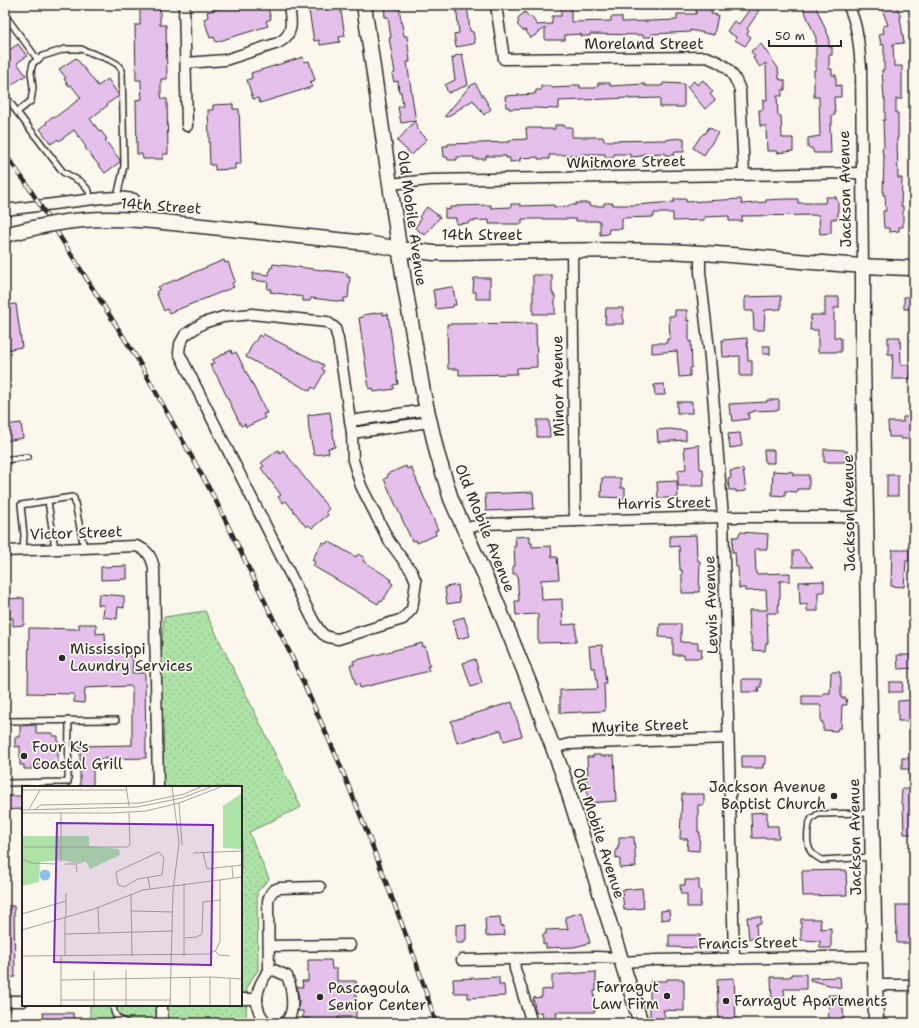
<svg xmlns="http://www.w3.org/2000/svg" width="919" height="1028" viewBox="0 0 919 1028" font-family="'Shantell Sans',sans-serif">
  <defs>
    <pattern id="grass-dots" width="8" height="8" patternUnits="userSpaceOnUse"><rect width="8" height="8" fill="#ade3a6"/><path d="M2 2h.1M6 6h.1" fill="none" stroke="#95c38f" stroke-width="1.8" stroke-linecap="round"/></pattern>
  </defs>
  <rect width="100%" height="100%" fill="#fbf7ec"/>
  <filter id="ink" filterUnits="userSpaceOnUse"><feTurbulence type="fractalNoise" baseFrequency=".025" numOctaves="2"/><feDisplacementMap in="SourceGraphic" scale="8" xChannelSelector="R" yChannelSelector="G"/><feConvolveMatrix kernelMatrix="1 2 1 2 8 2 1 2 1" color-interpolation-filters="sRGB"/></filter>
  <g filter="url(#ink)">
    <path fill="url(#grass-dots)" stroke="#6c8768" d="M205 611 301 807 249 832 269 879 257 892 258 970 247 986 246 1019 249 1023H90V1005H241V787H151L164 617Z"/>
    <g fill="#e5c0eb" stroke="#2b2b2b">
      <path d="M140 5H160V25H166L167 79H161V94L162 99H167L168 154H163V159H143L142 154H137L136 100 142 99 141 85V80H136L135 25H140Z"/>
      <path d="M230 5H267L271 19 266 21 268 26 216 42 214 37 210 38 204 19 208 17 207 12Z"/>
      <path d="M308 5H340L345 36 339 37 340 42 320 45 319 40 314 41Z"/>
      <path d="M384 5H395L396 9 399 8 404 36H407L410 62H407L417 129 427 139 412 155 397 141 415 121 401 123 398 107 403 106 401 92H399L398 81 394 82 392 74 395 73 389 38H391L388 17H385Z"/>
      <path d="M456 5H467L470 31 473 32 475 43 473 44 456 47 454 34 459 33Z"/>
      <path d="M561 5H571V22L611 21V17H622V22L677 20V14H696L697 7 712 10 711 14 718 15 714 35 690 30V32L652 34V37H643V35L590 34V36H581V34L565 35V40H545V28L531 38 525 30 523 31 517 24 519 22 517 19 519 18V17L525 12 529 17 531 16 537 25 552 24V16H561Z"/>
      <path d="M802 5H815L829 37V47H832V55H829V69H832V75H836V86L841 85V97H834L835 115H832V125H830L831 153H814L812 148H808V138L820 136 819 97H814V70H816V38Z"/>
      <path d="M884 5H896L901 17H900L904 43 893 44 894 66H902V99H896V113H898V138H897L898 178H902L901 206H903V227H899V231L889 232V228H884L883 211H886L885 195H883L884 156H883L882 148 884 147 883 120H885V99H884L882 70H884V44L881 45 879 34 884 33 883 26 888 25 882 9 885 7Z"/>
      <path d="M752 6 759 11 747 29 749 31 747 34 751 37 745 46 735 40 736 37 727 31 734 21 739 24Z"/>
      <path d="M18 44 27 56 17 63 26 75 10 86 8 84 5 87V53Z"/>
      <path d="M761 44 778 68 779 79H781V80H785V90H782V96H777L778 116H781L782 138H793V151L777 153V151H767L766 126H760L759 110H763V100H767L766 63 760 67 753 58 755 57 751 51Z"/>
      <path d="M462 54 468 85 448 93 445 85 455 80 452 58 455 57V56Z"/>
      <path d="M303 57 304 62 309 61 315 80 310 82 312 87 260 103 258 98 253 99 247 80 252 78 251 73Z"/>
      <path d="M76 58 98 86 108 79 118 94 119 96 107 104 108 105 90 119 100 132 101 131 107 139 105 140 120 160V162L105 173 85 148 86 147 74 130 59 141 58 139 51 144 40 129 47 123 46 122 53 116 54 118 81 98 71 85 69 86 64 79 66 78 59 69Z"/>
      <path d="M703 80 713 92 710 94 715 100 705 109 687 87 694 81 697 85Z"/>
      <path d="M475 83 491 109 484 115 473 100 447 117 445 116 469 87Z"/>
      <path d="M598 83H610V86L645 84V86H660L663 85V83L684 84V107H660V98L629 99V98L559 101V109L535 108 509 109V107H506L505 96 535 94V92H536V90H541V86H552V88L571 87V85H580V88H595L598 86Z"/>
      <path d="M233 104V109H239L241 164H235V169L215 170V165H210L208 110H213V105Z"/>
      <path d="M555 125H564V127H572V137H603L604 141 666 140 671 139 684 138V152H674V155H665V153L642 154V156L630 157V154H614V157H605V154H581V156H572V155H549V159H538V157L520 158V161L510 162V158H506V156H486V159H474V157H457V160H448L447 157H444L443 146H448V144L510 142V140L527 139 526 128H541V129H555Z"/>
      <path d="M709 127 718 133 704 155 693 148 700 137 704 133 705 134Z"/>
      <path d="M826 197H836L837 201H838V219H831V233L820 234 819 215 742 216V221H729V216L704 217V220L673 221V213H654V217L622 218V229H609L608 234 600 235V221H576V219H522V224H489V220L469 221V223L456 224V218H445V209L450 210V207H456V206L491 205V208L511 207V204H520V206L554 205V207L569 206V205H576V203H589V206H604V203H613V205H636L674 202V199H686V202L741 199 742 204 766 202V200L785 199H798V203H825Z"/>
      <path d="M427 207 440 217 425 235 415 228 421 219 419 217Z"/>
      <path d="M224 260 225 263 228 262 235 281 232 283 234 287 169 313 167 309 164 311 156 292 159 290 158 287Z"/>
      <path d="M273 264 347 273V277H350L348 298H344V302L311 298 310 301H303V297L270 292 271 289H267L268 282 252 280 253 273 269 275 270 268H272Z"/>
      <path d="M533 275H552V292H553V295H555V314H533Z"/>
      <path d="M474 278H490V299H476V292H473Z"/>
      <path d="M451 287 453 288 456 305H453V307L436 309 433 290Z"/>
      <path d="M781 296V309L765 310 764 330H754L753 311H745V297Z"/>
      <path d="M914 296V309H904V297Z"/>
      <path d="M825 297H839V308H834V337L841 338V352H818V330H810L811 315H825Z"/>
      <path d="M16 304 22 347 5 350V305Z"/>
      <path d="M606 308H623V324H605Z"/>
      <path d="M675 310H687V321L689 320V342L691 341 692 368H690V376L679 377 677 351 652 353V343H667V339H670L669 316H675Z"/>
      <path d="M383 312V315L388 314 398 384 393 385 394 389 374 392 373 388 369 389 359 318 363 317V315Z"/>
      <path d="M536 323 537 367 517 368V374L459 375V369H448L447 324Z"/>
      <path d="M263 334 324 365 322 369 325 371 315 389 312 387 310 391 246 357 254 341 255 342 259 335 262 337Z"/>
      <path d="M888 337H900L901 365H910V379H892L893 354H888Z"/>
      <path d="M747 338 748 361H752V376H740V356L723 357 722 340Z"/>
      <rect x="763" y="346" width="7" height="8"/>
      <path d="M231 350 232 354 236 352 267 413 263 414 265 418 246 427 245 424 241 426 218 378 210 365 214 363 212 360Z"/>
      <path d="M664 384 665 395H655L654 385Z"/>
      <path d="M767 400H779V410L753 411V412L748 413 749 419 733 421 732 414H730L729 404 767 402Z"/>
      <rect x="677" y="402" width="15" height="11"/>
      <path d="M330 412 335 447 328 448 329 453 314 455 309 430 308 415Z"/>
      <path d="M903 417H912L913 439H901V437H889L888 422H903Z"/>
      <path d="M537 420H549L550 437H537Z"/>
      <path d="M21 423 23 438 5 441V425Z"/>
      <path d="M670 429 686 431V440L658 442 657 430Z"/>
      <path d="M740 433 742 446 730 448 728 434Z"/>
      <path d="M699 445 700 469H703L704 486H678V470L686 469 684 447Z"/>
      <path d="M824 449 844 450V451H847V462H824Z"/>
      <path d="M278 450 280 453 283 450 329 509 326 512 328 515 312 528 309 525 306 527 286 501 283 503 278 497 281 495 261 468 264 466 261 463Z"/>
      <path d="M764 450H774V463H765Z"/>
      <path d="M406 466 407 469 411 467 438 530 435 531 436 535 417 543 416 540 412 541 384 479 388 477 387 474Z"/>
      <path d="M743 469 746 491 736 492V490H729L728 479 731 478 730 471Z"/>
      <path d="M773 471 793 472V475H809V489H797V492L785 491V496L772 495Z"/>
      <rect x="887" y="475" width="11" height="21"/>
      <path d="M602 478H621V488H625V498L601 497Z"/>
      <path d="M677 481 678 498H658L657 482Z"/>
      <path d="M533 492 534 509 486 511 485 494Z"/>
      <path d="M740 532 768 534 767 549H755L756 574 790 573V581H780V598H779L778 613H767L768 643H766L765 651 752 650 753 643H751V636H750L749 610H767L766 590 745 591V588H739L738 567H736L735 552H732L733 537H738Z"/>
      <path d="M696 535 697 557 698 561H700L699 592H695V593H682V570H680L679 546 670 547V536Z"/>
      <path d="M530 536V543H532V547L551 546 552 557H557L559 579 541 580 542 600 562 599 563 625 576 624V642L538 643V614L516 615 515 601H519L517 574H513V566H515L514 546H516L515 537Z"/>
      <path d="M328 541 356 557 358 554 365 558 363 561 391 579 390 582 393 584 382 602 380 600 378 604 313 566 315 562 312 560 319 548 323 542 326 544Z"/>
      <path d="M892 550H909V561H906L904 587 891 586Z"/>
      <path d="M793 551H799L813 567H793Z"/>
      <path d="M127 566V579L101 580V567Z"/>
      <path d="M824 581V592H818V611H807V604L800 605 799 582Z"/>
      <path d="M458 585 460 602 447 604 445 587Z"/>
      <path d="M99 594 124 596V608L118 607 117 619 103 617 104 605H98Z"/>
      <path d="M24 598V625L13 626V618H5V599Z"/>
      <path d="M464 617 470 636 458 639 453 620Z"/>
      <path d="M79 624H96V634L105 633 106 651 130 652V657L133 659 132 673H145L146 758 93 759V787H80V746L132 745V686L85 688 84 703 74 702V694L28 693 29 628 79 629Z"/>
      <path d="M660 624H681V642L698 643V649H702L701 658H684V655H673V638L659 637Z"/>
      <path d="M422 643 423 647 425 646 430 666H427L429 671 360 688 359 684 356 685 350 665H354L353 661Z"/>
      <path d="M602 645 606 684H604L605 711 560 713V690L598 689 595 668H591L589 646Z"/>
      <path d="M897 655H914V668L898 669Z"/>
      <path d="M475 659 482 683 471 687 463 663Z"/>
      <path d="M831 672H840V677H841V698H846L847 705H842L841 728H838L837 731 823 730V722H821V705H802V696H823V693H830Z"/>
      <path d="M742 679H761V687H758L759 692H742Z"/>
      <path d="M889 682H903L902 692H889Z"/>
      <path d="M914 700V715H912V721H898V701Z"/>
      <path d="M512 702 522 736 504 741 501 730 457 743 451 721Z"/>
      <path d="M36 725V733H53V736H58V765H31L32 769H24V765H20V746L15 747V737H20V726Z"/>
      <path d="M593 755H600V756H614L616 801 588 803 586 778H588L587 757H593Z"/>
      <path d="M742 756H765V764H763V768H742Z"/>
      <rect x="902" y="758" width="12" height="11"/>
      <path d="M902 789H914V834H904L903 804H901Z"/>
      <path d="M682 794H704V805H698V832H700L699 851 687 850 688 839H680Z"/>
      <path d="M5 796H23V809L5 810Z"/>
      <path d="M767 812V826H778L779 838H752L751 813Z"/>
      <path d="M619 837H634L636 867 620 868V859L616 858V849H618V845H619Z"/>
      <path d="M846 870 847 895 803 896 802 871Z"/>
      <path d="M685 880H699V890H701L700 907H687V894H681L680 885H685Z"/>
      <path d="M642 888 644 908 624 910 622 890Z"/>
      <path d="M896 905H914V943H897Z"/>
      <path d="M5 906H14L15 977 5 978Z"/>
      <path d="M669 910 670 919 661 920V911Z"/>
      <path d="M582 912 590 943 574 947 546 948V944H543V934H546V930L568 929 565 917Z"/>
      <path d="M500 917 501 927 504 926 505 935 486 936 485 918Z"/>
      <path d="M747 917H761V924H756L757 938 749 939Z"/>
      <path d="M801 919H820L821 929 831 928V948H820V941L801 940Z"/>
      <path d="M466 924V940H464V943H456V925Z"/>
      <path d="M669 935H700V948L669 947Z"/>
      <path d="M308 960H331L332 969H337V981H356V1017H338V1023H309V1018H303V1011H298L299 1000 297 987H303L302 981H308Z"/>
      <path d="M596 972V991H594L595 1012H556L557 1020H543L542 1012 536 1013 533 998 542 997V990L552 989V975Z"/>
      <path d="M792 974H806V989H784L785 1002H772L771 977H788L792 976Z"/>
      <path d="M499 977V985H504L505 996 468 998V993H454L453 979Z"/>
      <path d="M840 977 841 988 810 980V978Z"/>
      <path d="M734 978 736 1023H719L717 979Z"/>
      <path d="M667 979H683V981H684V1011L663 1010 667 1023H650V981H667Z"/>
      <path d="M828 995H841L842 1008H843L844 1023H829Z"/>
      <path d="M43 1013H73L74 1023H44Z"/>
    </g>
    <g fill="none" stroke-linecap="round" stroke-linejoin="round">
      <defs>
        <g id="lane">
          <path d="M5 15 38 60"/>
          <path d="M5 95 17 112"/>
          <path d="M90 199 89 191 81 182 63 172 17 112 31 101 33 88 31 72 33 63 43 56 65 49H81L110 60 117 64 122 70 124 166 117 197"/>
          <path d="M5 460 28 457"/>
          <path d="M48 501 55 549"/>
          <path d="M23 550 24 535 21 505 72 497 74 498 84 548"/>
          <path d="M5 721 116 720"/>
          <path d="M5 783 68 782 69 720"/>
          <path d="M870 813 818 814C816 816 814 817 812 818 807 825 806 842 810 850 812 855 817 857 822 860L872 857"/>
          <path d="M113 1005C114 1016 117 1019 127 1023"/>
          <path d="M6 1023 8 1001"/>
        </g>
        <g id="street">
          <path d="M184 5 187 126"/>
          <path d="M496 5 504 59 706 57C725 63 733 71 740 90L744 174"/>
          <path d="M848 5C858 25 859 46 861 68L863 266"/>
          <path d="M186 63 225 60 278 43C295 34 291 21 289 5"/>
          <path d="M390 184 430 180 862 173"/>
          <path d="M5 210 102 198 117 197 134 199"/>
          <path d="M572 251 575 521"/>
          <path d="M700 252V272L710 358 723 517 734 959"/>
          <path d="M252 314 327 322 335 328 338 339 352 433 353 460 361 486 389 541 412 572 416 582 412 609 403 619 338 639C322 637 321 633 313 620L179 353 180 344 185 335 203 323 223 317Z"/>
          <path d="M350 421 426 410"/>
          <path d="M352 433 429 422"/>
          <path d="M463 529 484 524 575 521 723 517H867"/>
          <path d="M5 551 136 546C148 550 152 557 154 569L158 787"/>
          <path d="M553 748 569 744 728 738"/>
          <path d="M269 946 350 945"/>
          <path d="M514 959 515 969 532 1023"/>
          <path d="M462 960 596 957 621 958"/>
          <path d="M622 962 656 960 875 956"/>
          <path d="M269 971 268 901C270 893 272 890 279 888L320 887"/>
          <path d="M875 985H914"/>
          <path d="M241 999H257"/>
          <path d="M5 1001H23"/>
          <path d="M162 1005V1023"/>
          <path d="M267 1023C251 1008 256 986 269 971L274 970 287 976C292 988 297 1015 284 1023"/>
        </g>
        <g id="secondary">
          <path d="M364 5 404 281 423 392 437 453 451 499 496 601 530 685 562 772 641 1023"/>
          <path d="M367 243 399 249 434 253C510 253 585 248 661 251 745 253 829 267 914 268"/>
          <path d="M863 266V360L876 1023"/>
        </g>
      </defs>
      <use href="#lane" stroke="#2b2b2b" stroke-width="8"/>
      <use href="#street" stroke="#2b2b2b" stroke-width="13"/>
      <use href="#secondary" stroke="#2b2b2b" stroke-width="17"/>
      <use href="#lane" stroke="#fbf7ec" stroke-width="5"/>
      <use href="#street" stroke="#fbf7ec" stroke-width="10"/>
      <use href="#secondary" stroke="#fbf7ec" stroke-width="14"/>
      <defs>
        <path id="rail" d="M5 154 26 183 138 360 214 497 290 653 338 760 369 837 415 959 436 1023"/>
      </defs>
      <use href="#rail" stroke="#2b2b2b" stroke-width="4.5"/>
      <use href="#rail" stroke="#fbf7ec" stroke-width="3" stroke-dasharray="9" stroke-linecap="butt"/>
      <defs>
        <path id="secondary-bridge" d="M5 235C31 228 57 222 84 220 107 218 130 219 153 221L367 243"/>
      </defs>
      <use href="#secondary-bridge" stroke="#2b2b2b" stroke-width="17" stroke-linecap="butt"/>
      <use href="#secondary-bridge" stroke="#fbf7ec" stroke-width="14"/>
    </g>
  </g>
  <g fill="#2b2b2b" stroke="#fbf7ec" stroke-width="1.5">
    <circle cx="62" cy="658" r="4"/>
    <circle cx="24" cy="756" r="4"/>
    <circle cx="834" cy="796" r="4"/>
    <circle cx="667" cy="996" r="4"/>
    <circle cx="320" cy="997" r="4"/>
    <circle cx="726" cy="1001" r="4"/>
  </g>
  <g text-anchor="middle" stroke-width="3.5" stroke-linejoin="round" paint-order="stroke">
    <g font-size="15" fill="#2b2b2b" stroke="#fbf7ec">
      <text x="644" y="49">Moreland Street</text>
      <text transform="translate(626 162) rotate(-1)" y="5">Whitmore Street</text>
      <text transform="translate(845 189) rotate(-91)" y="5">Jackson Avenue</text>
      <text transform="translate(161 206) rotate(4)" y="5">14th Street</text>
      <text transform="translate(412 218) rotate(82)" y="5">Old Mobile Avenue</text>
      <text x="482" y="240">14th Street</text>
      <text transform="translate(558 386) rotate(-91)" y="5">Minor Avenue</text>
      <text transform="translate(664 503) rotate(-1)" y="5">Harris Street</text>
      <text transform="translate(849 513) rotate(-91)" y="5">Jackson Avenue</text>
      <text transform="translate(485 528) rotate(68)" y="5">Old Mobile Avenue</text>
      <text transform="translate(76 533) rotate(-2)" y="5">Victor Street</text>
      <text transform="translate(711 605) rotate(-92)" y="5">Lewis Avenue</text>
      <text transform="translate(640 726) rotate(-2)" y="5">Myrite Street</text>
      <text transform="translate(599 833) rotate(72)" y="5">Old Mobile Avenue</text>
      <text transform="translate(855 837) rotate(-91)" y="5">Jackson Avenue</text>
      <text transform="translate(748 943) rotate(-1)" y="5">Francis Street</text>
    </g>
    <g font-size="15" fill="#2b2b2b" stroke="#fbf7ec" text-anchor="start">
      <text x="70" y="654">Mississippi<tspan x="70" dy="17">Laundry Services</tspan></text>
      <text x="32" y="752">Four K's<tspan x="32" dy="17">Coastal Grill</tspan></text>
      <text x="826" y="792" text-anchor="end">Jackson Avenue<tspan x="826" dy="17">Baptist Church</tspan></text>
      <text x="659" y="992" text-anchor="end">Farragut<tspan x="659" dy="17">Law Firm</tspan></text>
      <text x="328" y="993">Pascagoula<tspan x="328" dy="17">Senior Center</tspan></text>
      <text x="734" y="1006">Farragut Apartments</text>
    </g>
  </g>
  <g transform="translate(22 786)">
    <rect width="220" height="220" fill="#fbf7ec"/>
    <path d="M0 50H67V60L97 63 98 69 68 83 64 75 57 78 40 74 18 76 17 96 0 100Z" fill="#ade3a6"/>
    <path d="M220 7V63L201 62V20Z" fill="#ade3a6"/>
    <path d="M17.5 89a5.5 5.5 0 1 1 11 0a5.5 5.5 0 1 1-11 0Z" fill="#8fc2eb"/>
    <path fill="none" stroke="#a8a59f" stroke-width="1" d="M104 0 107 20M0 4H105M157 17 160 59M7 23 18 4M0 24 115 21 160 12 191 0M12 24 19 19 118 17 162 8 181 0M0 27H90L124 25 157 17 201 0M0 61H105L108 59 107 27M137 66 142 72 140 89 116 93 102 101 96 99 94 86ZM171 67 220 65M181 67 185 83 220 79M0 73 10 77 34 78M39 76V26M43 78H54L55 86M210 80 211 92M126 91 128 103M162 98V170M109 108 110 170M76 121 77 148M110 125 151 126M0 128 44 115M43 131V170M44 131V107M0 144 72 123 121 104 220 91M43 148 151 145M163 152 175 151 180 148 181 116 199 114M193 165 197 169 208 170M0 170 187 168 194 164 198 155V94M104 184V220M168 191V220M188 191V220M39 194 188 191 220 193M39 214H148M39 220V170M72 220V185M148 220 151 105 157 57 150 0M208 220V193"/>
    <path fill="#7b2cbf" fill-opacity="0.15" stroke="#7b2cbf" stroke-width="2" d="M35 37 191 39 189 179 32 176Z"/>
    <rect width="220" height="220" fill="none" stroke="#2b2b2b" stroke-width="2"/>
  </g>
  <rect width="919" height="1028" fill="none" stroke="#fbf7ec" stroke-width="20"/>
  <rect x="10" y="10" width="899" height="1008" fill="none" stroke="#2b2b2b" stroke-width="1.5" filter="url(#ink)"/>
  <path d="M769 40v6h72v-6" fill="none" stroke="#2b2b2b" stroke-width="2"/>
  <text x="775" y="40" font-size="12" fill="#2b2b2b" stroke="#fbf7ec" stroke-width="3" paint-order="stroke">50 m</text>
</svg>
